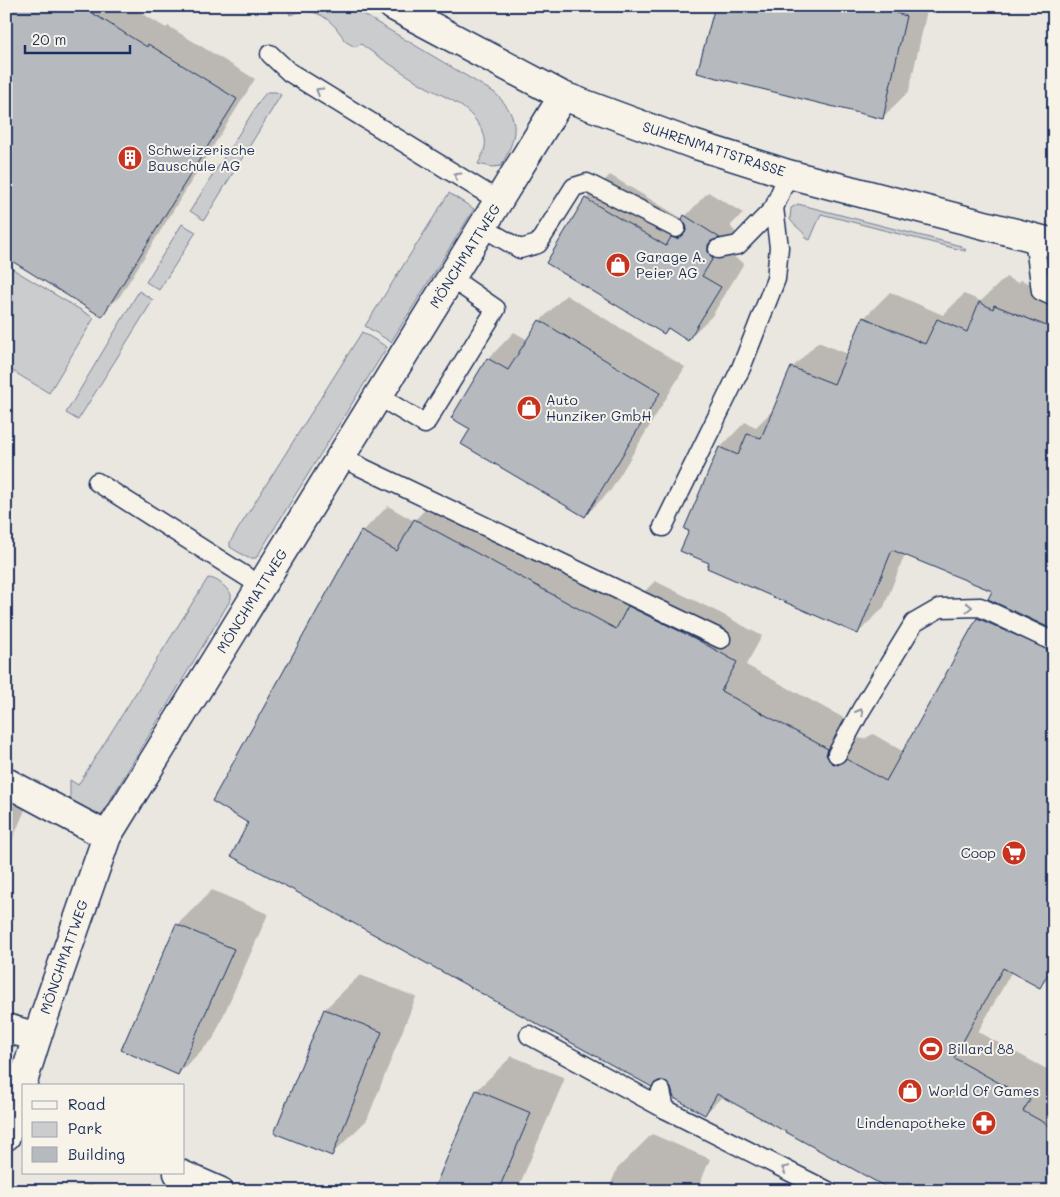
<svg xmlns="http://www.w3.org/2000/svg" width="1060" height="1197" viewBox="0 0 1060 1197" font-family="Mali,sans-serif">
  <rect width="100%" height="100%" fill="#eae7e0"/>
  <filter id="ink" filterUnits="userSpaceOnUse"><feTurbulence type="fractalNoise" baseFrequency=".02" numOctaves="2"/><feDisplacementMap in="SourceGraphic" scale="10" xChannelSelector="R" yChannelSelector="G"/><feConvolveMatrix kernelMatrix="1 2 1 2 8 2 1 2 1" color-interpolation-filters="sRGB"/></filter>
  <g filter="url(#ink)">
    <g fill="#cbcccd" stroke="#737e96">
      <path d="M287 6H349L495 93C522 119 517 137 501 166L493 167 478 164C486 149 489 140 479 125 464 102 445 98 423 85 402 72 381 59 361 44L355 47C352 45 347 43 344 40 343 38 342 35 340 33 328 16 310 5 290 15Z"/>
      <path d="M267 92H276L281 95 204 220 190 211 261 99Z"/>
      <path d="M449 193 474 209 391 342 365 326Z"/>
      <path d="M798 204 961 246 966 250 965 251 821 214 810 240 806 238C803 229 794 227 790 219L791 208Z"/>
      <path d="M182 224 196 232 159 290 146 282Z"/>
      <path d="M6 265 94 318 49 393 6 367Z"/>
      <path d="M139 291 153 300 78 420 66 413Z"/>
      <path d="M362 332 387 347 256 558H248L230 547V542Z"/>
      <path d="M208 578C217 578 226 587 231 594V599L97 822 70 811V780L78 785Z"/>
    </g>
    <g fill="#0003">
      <path d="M6 6H130L166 28 168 26 255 79 120 296 101 315 6 251Z"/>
      <path d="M716 6H928L909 91 883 117Z"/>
      <path d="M610 175 683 219 708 192 743 213 731 225V227L736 233 725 252 744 263 712 316 688 339 669 327 664 332 586 199Z"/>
      <path d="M1006 277 1018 283 1021 280 1054 293V972L1040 986 1012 971 978 1032 1054 1073 1048 1085 1054 1088V1191L723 1096 705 1114 672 1088 665 1080 249 822 362 532 388 506 414 521 440 494 635 601 655 581 720 613 762 636 746 665 853 723 852 728 857 738 864 739 873 734 904 752 978 618 995 601 994 590 905 554 884 607 858 633 720 448 745 422 756 427 774 409 792 368 818 342 848 354 864 318 890 292 943 315 964 294 981 301Z"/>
      <path d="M566 295 685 367 611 490 585 516 471 429 453 418 488 359 514 332 528 340 540 321Z"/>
      <path d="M6 777 34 789 6 854Z"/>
      <path d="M212 890 268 914 213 1039 178 1074 123 1050 178 924Z"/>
      <path d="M360 975 416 997 367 1120 332 1154 276 1132 325 1009Z"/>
      <path d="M512 1056 565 1078 517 1191H434L477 1090Z"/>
      <path d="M652 1134 710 1159 697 1191H608L617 1169Z"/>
      <path d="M88 1184 112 1191H81Z"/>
    </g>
    <g fill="#b6babf" stroke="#1b2f5e">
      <path d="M6 6H81L147 47 148 44 237 99 102 317 7 258Z"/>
      <path d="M715 6H872L906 16 883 119 697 73Z"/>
      <path d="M585 198 666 246 671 237 677 239 685 233 687 227 682 219 684 215 720 238 711 241 708 245V252L713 258 702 276 721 287 688 341 668 328 664 334 546 263Z"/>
      <path d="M979 302 993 309 994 305 1054 329V630L988 599 992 591 892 550 858 634 707 568 709 563 680 551 689 531 684 529 719 447 738 455 747 434 761 438 791 367 834 384 863 317 925 344 937 319 967 332Z"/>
      <path d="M539 320 660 393 585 517 461 444 470 429 451 418 487 358 508 370Z"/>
      <path d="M414 519 616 629 628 606 694 638 737 662 721 691 828 749 826 755 832 763 838 765 846 759 886 781 977 618 1054 652V963L1040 988 1003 968 954 1058 1030 1100 1023 1111 1054 1128V1191H893L717 1094 705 1115 674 1098 671 1088 665 1081H658L652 1087 231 856 248 823 212 801 361 531 397 551Z"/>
      <path d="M176 924 234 949 178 1075 121 1050Z"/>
      <path d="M324 1009 382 1032 332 1156 274 1133Z"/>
      <path d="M476 1090 531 1113 498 1191H433Z"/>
    </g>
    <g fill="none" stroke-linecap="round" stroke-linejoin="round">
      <defs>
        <g id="service">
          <path d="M270 54 289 72 499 201"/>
          <path d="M482 227 520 249 538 244 574 187 587 183 676 228"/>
          <path d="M1034 238 1041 291 1054 297"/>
          <path d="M718 249 738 245 774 208"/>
          <path d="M378 396 425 424 496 309 451 278"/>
          <path d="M340 457 721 639"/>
          <path d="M97 482 261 586"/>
          <path d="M663 527 741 368 776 279 779 247 774 208 788 174"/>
          <path d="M837 754 861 710 914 623 940 608 980 607 1054 642"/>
          <path d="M529 1035 665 1109"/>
          <path d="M661 1091 665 1109 828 1191"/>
        </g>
        <g id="minor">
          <path d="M6 782 107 836"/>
          <path d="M6 1028 37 1037"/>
          <path d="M6 1136 37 1037 107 836 563 96"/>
          <path d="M178 1173 219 1191"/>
        </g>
        <path id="tertiary" d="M393 6 563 96 693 144 788 174 1054 243"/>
      </defs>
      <use href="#service" stroke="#1b2f5e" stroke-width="21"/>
      <use href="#minor" stroke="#1b2f5e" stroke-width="31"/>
      <use href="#tertiary" stroke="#1b2f5e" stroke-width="31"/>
      <use href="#service" stroke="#f7f3e8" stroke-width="18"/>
      <use href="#minor" stroke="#f7f3e8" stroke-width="28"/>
      <use href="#tertiary" stroke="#f7f3e8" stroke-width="28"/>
    </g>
    <defs><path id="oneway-chevron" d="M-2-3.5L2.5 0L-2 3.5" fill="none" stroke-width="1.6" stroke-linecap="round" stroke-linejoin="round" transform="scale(1.25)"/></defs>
    <g stroke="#8991a3">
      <use href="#oneway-chevron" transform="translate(319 91) rotate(-148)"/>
      <use href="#oneway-chevron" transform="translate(457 176) rotate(-148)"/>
      <use href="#oneway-chevron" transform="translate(969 607) rotate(-1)"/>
      <use href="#oneway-chevron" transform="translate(860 712) rotate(-60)"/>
      <use href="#oneway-chevron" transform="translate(785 1169) rotate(-153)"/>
    </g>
  </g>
  <defs>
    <symbol id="building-disc" viewBox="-11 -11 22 22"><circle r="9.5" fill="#c8321e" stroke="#f7f3e8"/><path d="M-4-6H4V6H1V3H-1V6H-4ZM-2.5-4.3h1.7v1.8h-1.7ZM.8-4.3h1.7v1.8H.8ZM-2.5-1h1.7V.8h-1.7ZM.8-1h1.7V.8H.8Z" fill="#fff"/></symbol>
    <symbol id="shop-disc" viewBox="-11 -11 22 22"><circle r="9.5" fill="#c8321e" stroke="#f7f3e8"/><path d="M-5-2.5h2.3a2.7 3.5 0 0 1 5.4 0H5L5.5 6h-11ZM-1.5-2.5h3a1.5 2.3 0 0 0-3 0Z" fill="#fff"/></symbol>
    <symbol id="supermarket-disc" viewBox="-11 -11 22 22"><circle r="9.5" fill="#c8321e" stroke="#f7f3e8"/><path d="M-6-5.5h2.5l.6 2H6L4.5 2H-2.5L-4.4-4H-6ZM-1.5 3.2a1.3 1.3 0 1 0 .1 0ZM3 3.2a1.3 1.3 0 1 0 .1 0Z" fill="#fff"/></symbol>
    <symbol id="stadium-disc" viewBox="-11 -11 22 22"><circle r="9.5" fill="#c8321e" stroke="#f7f3e8"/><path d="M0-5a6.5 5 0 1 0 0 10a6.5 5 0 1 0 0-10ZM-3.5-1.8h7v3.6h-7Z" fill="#fff"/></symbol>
    <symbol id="pharmacy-disc" viewBox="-11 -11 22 22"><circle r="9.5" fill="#c8321e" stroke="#f7f3e8"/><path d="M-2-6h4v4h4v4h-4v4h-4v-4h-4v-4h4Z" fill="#fff"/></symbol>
  </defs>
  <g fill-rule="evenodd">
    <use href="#building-disc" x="116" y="144" width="28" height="28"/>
    <use href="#shop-disc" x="604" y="251" width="28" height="28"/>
    <use href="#shop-disc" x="515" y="394" width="28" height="28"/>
    <use href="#supermarket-disc" x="1000" y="839" width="28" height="28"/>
    <use href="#stadium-disc" x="917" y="1035" width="28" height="28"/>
    <use href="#shop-disc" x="896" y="1077" width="28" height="28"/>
    <use href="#pharmacy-disc" x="970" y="1109" width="28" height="28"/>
  </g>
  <g text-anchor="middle" stroke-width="4" stroke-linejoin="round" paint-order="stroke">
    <g font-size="14" fill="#1b2f5e" stroke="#f7f3e8">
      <text transform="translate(714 149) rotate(18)" y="5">SUHRENMATTSTRASSE</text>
      <text transform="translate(465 256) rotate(-58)" y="5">MÖNCHMATTWEG</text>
      <text transform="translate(252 601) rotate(-58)" y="5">MÖNCHMATTWEG</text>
      <text transform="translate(64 957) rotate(-71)" y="5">MÖNCHMATTWEG</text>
    </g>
    <g font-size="14" fill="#1b2f5e" stroke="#f7f3e8" text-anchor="start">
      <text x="148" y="155">Schweizerische<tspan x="148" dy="16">Bauschule AG</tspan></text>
      <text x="636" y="262">Garage A.<tspan x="636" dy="16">Peier AG</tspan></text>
      <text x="546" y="405">Auto<tspan x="546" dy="16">Hunziker GmbH</tspan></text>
      <text x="996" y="858" text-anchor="end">Coop</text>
      <text x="948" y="1054">Billard 88</text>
      <text x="928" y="1096">World Of Games</text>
      <text x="966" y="1128" text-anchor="end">Lindenapotheke</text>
    </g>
  </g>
  <rect width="1060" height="1197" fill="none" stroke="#f7f3e8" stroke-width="25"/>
  <rect x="12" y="12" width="1035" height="1172" fill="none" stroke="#1b2f5e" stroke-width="2" filter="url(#ink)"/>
  <rect x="22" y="1084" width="162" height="90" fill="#f7f3e8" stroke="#9fa5b1"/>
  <rect x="32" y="1101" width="25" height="8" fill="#f7f3e8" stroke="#9fa5b1"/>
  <text x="68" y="1110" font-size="15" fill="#1b2f5e">Road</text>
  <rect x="32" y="1122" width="25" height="15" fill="#cbcccd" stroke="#9fa5b1"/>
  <text x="68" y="1134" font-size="15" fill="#1b2f5e">Park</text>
  <rect x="32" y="1147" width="25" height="15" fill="#b6babf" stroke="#9fa5b1"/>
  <text x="68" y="1160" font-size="15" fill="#1b2f5e">Building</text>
  <path d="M25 45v8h105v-8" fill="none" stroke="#1b2f5e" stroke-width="2.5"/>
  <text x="32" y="45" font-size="15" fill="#1b2f5e" stroke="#f7f3e8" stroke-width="4" paint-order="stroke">20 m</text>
</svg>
